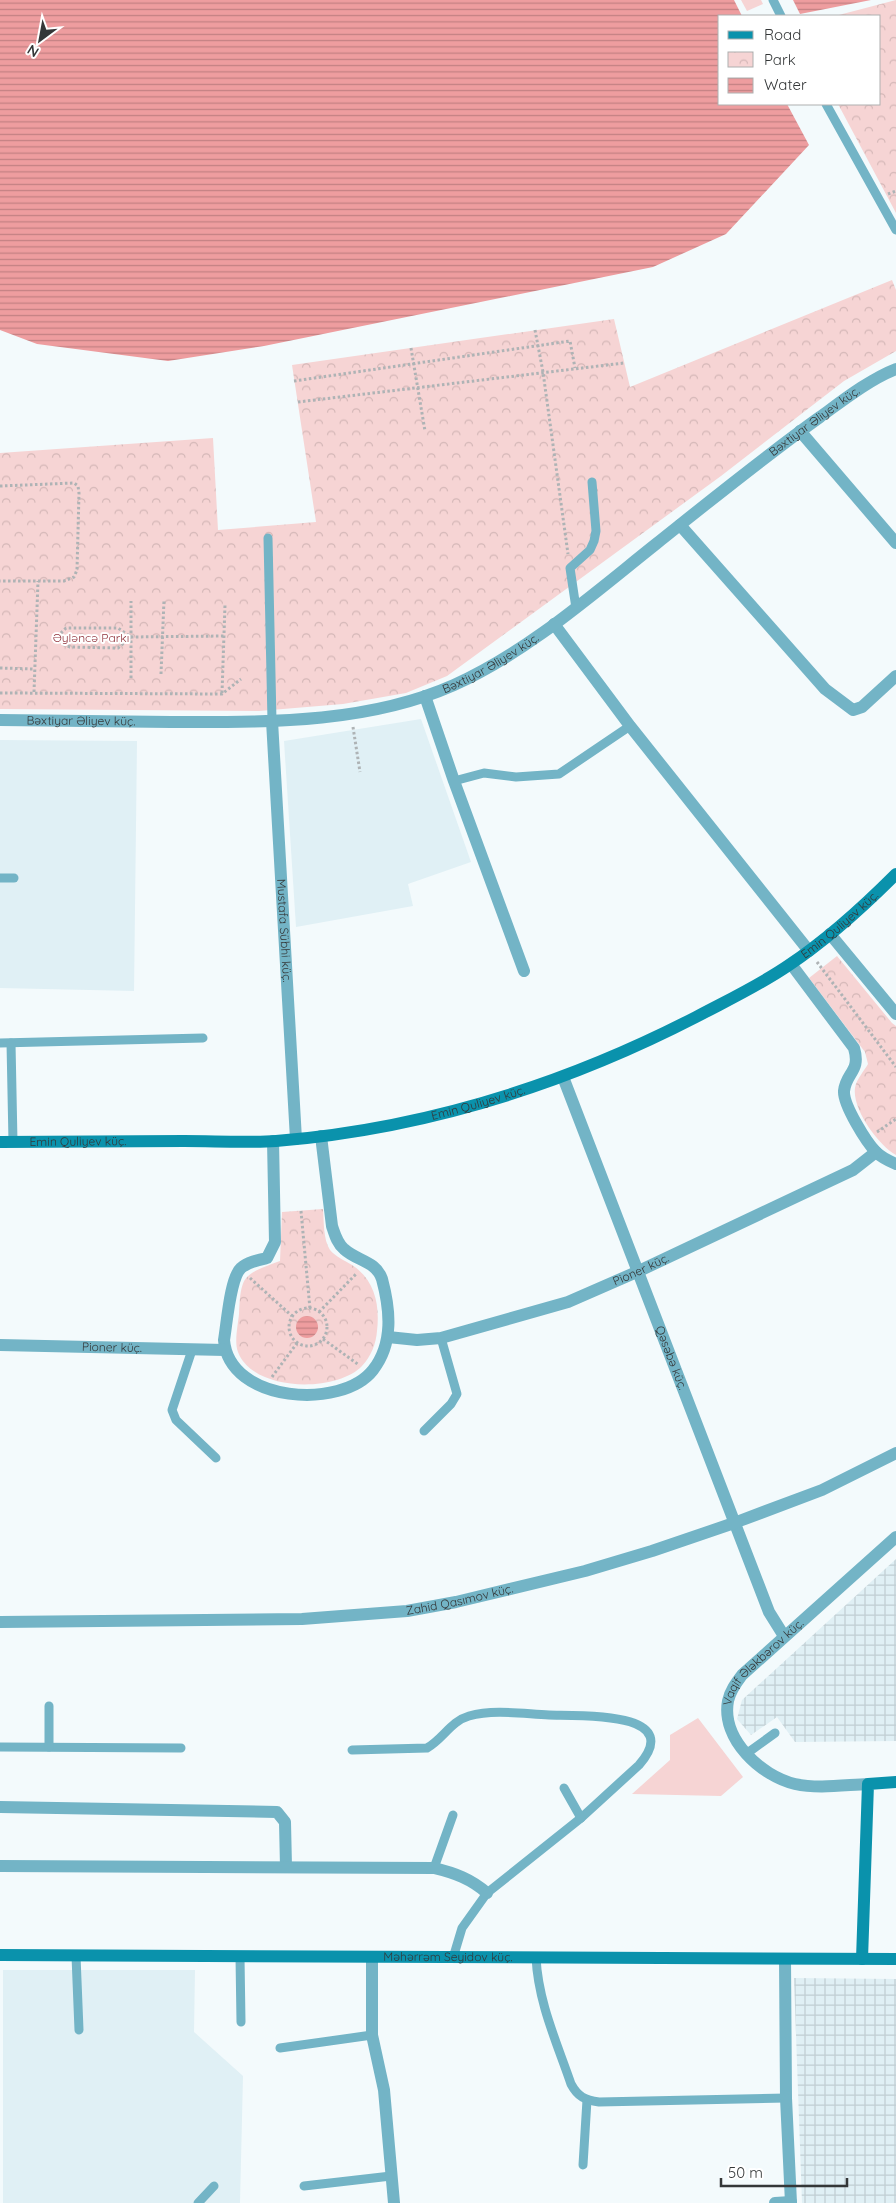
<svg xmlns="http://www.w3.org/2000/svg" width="896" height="2203" viewBox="0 0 896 2203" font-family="Quicksand,sans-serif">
  <defs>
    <pattern id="industrial-grid" width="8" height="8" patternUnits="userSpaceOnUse" patternTransform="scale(1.25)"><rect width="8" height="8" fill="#e0f0f5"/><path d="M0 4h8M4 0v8" fill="none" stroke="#c1ced3"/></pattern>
    <pattern id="park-crowns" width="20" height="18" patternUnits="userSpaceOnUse" patternTransform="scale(1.25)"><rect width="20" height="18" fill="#f6d4d4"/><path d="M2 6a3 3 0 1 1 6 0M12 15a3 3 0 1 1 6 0" fill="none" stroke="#d4b7b7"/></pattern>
    <pattern id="water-rules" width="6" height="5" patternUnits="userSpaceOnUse" patternTransform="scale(1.25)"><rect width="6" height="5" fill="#ee9d9f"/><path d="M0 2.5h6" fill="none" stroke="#c28183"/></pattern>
  </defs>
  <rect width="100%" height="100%" fill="#f3fafc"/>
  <g fill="#e0f0f5">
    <path d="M421 719 471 862 408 884 413 906 296 927 284 741Z"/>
    <path d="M0 740 137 741 134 991 0 988Z"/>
    <path d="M3 1970H195L194 2032 243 2076 240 2203H3Z"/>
  </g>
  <g fill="url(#industrial-grid)">
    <path d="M896 1559V1741L795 1742 777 1717 751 1735 737 1719 742 1700Z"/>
    <path d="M794 1978 896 1979V2203H802Z"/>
  </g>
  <g fill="#f6d4d4">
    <path d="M741 0H761L763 4 747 11Z"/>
    <path d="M698 1718 743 1777 721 1796 632 1794 670 1760V1735Z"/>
  </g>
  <g fill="url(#park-crowns)">
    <path d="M896 0V213L838 104H880V16H835Z"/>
    <path d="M892 280 896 290V351L844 381 721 476 447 676 406 693 343 704 259 711 0 709V453L213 438 218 530 316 522 292 365 614 319 630 387Z"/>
    <path d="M837 956 892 1023 896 1026V1155C878 1145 852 1109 855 1088 856 1080 864 1071 868 1064L865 1052 809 978Z"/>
    <path d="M323 1209C324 1221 323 1239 330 1250 336 1257 344 1260 352 1265 375 1280 380 1305 377 1331 376 1344 371 1356 362 1366 336 1393 253 1392 238 1352 234 1342 238 1325 239 1314 241 1274 243 1275 280 1261L282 1212Z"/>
  </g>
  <g fill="url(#water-rules)">
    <path d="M0 0H734L742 16H720V104H787L809 145 726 234 653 267 264 346 168 361 37 344 0 330Z"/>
    <path d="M793 0H871L800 14Z"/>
    <circle cx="307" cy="1327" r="11"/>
  </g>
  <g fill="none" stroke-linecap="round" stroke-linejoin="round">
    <g stroke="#aeb3b5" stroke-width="3" stroke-dasharray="2.5 2.5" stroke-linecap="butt">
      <path d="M888 194 896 191"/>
      <path d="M535 330 543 372 568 554"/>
      <path d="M411 348 425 431"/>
      <path d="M294 381 570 341 575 368"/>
      <path d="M298 402 624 363"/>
      <path d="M0 486 74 483 78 486 79 493 77 570 74 577 64 581H0"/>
      <path d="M131 637 118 648 70 647 62 644 60 634 66 628H118L131 637 224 636"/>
      <path d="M0 668 34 669"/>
      <path d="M161 674 164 600"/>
      <path d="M131 678V601"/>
      <path d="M34 692 38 581"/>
      <path d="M0 693 222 694 241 679"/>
      <path d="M222 693 225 605"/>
      <path d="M353 727 360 772"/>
      <path d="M817 962 896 1067"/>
      <path d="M877 1132 896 1119"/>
      <path d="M301 1211 310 1309"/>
      <path d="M250 1278 292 1316"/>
      <circle cx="308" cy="1327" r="19"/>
      <path d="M319 1312 357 1273"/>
      <path d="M323 1339 359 1365"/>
      <path d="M272 1377 297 1343"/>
    </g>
    <g stroke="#73b4c6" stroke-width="9">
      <path d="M773 0 781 16"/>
      <path d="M826 104 896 230"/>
      <path d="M268 538 272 721"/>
      <path d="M576 608 570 568 590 550 594 541 596 531 592 482"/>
      <path d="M454 781 484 773 516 777 559 774 630 726"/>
      <path d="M0 878H14"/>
      <path d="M0 1043 203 1038"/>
      <path d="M11 1043 13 1142"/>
      <path d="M192 1350 172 1410 176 1420 216 1458"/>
      <path d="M424 1431 451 1404 457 1394 441 1338"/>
      <path d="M0 1747 181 1748"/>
      <path d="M49 1747V1706"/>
      <path d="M352 1750 427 1748C443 1739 451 1721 469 1716 494 1709 524 1714 549 1715 576 1716 687 1710 639 1765L581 1818 487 1893 462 1928 453 1958"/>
      <path d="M746 1754 775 1733"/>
      <path d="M564 1788 581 1818"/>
      <path d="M434 1868 453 1815"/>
      <path d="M76 1956 79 2030"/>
      <path d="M240 1957 241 2022"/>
      <path d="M536 1957C538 2002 557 2043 571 2084 578 2097 585 2100 599 2102L786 2098"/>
      <path d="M280 2048 372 2035"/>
      <path d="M583 2165 587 2100"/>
      <path d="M304 2186 391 2176"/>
      <path d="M198 2203 214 2186"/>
    </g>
    <g stroke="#73b4c6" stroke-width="12">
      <path d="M800 431 896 543"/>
      <path d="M680 525 825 689 853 710 862 707 896 676"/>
      <path d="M554 624 630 726 809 951"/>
      <path d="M425 696 454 781 524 971"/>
      <path id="s1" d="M0 720C57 721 114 721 171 722 266 722 366 724 454 685 529 651 593 594 656 544 710 501 764 457 820 417 842 401 870 379 896 369"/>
      <path id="s2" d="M272 721 296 1139"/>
      <path d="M830 934 896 1014"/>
      <path d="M791 964 854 1048C861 1072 846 1072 844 1091 843 1105 867 1143 876 1152 882 1158 889 1161 896 1164"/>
      <path id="s3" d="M563 1077 769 1612 784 1636"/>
      <path d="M273 1141 275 1242 267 1258C258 1260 248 1262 241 1268 230 1278 227 1323 224 1340 229 1403 342 1410 373 1370 394 1343 390 1309 382 1279 376 1261 357 1261 344 1249 337 1243 335 1235 332 1226L321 1136"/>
      <path id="s4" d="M388 1337 417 1340 441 1338 568 1302 639 1271 853 1170 876 1152"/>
      <path id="s5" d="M0 1345 225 1350"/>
      <path id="s6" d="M0 1622 302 1619 407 1611 456 1602 585 1571 652 1551 734 1523 822 1490 896 1453"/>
      <path id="s7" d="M868 1784C844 1785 818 1789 795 1784 761 1776 721 1739 728 1701 730 1691 736 1683 742 1675L896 1537"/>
      <path d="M0 1807 277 1812 285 1822 286 1867"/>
      <path d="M0 1866 434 1868C455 1873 471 1879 487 1893"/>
      <path d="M372 1958V2035L384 2090 394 2203"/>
      <path d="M785 1959 786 2098 791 2203"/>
      <path d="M775 2203 791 2202"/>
    </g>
    <g stroke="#0a92ac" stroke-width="12">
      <path id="s8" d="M0 1142C61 1142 123 1141 184 1141 215 1141 246 1143 276 1141 423 1129 566 1084 696 1017 728 1000 760 985 789 965 828 939 863 907 896 874"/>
      <path id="s9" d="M0 1955 896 1959"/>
      <path d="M862 1959 868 1784 896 1782"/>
    </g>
  </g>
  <g text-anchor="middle" stroke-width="4" stroke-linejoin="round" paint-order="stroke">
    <g font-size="12" fill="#343738" stroke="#fff">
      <text dy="4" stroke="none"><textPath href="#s1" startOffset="906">Bəxtiyar Əliyev küç.</textPath></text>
      <text dy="4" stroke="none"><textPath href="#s1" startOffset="501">Bəxtiyar Əliyev küç.</textPath></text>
      <text dy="4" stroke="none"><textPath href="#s1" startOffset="81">Bəxtiyar Əliyev küç.</textPath></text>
      <text dy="4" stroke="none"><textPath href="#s8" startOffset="888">Emin Quliyev küç.</textPath></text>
      <text dy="4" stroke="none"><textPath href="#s2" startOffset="210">Mustafa Sübhi küç.</textPath></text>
      <text dy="4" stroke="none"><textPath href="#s8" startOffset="482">Emin Quliyev küç.</textPath></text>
      <text dy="4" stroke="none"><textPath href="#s8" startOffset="78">Emin Quliyev küç.</textPath></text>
      <text dy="4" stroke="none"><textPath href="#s4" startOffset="265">Pioner küç.</textPath></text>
      <text dy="4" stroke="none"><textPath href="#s5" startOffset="112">Pioner küç.</textPath></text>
      <text dy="4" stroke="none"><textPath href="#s3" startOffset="301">Qəsəbə küç.</textPath></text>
      <text dy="4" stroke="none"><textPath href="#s6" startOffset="461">Zahid Qasımov küç.</textPath></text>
      <text dy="4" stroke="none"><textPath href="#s7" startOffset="242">Vaqif Ələkbərov küç.</textPath></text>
      <text dy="4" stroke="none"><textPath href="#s9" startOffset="448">Məhərrəm Seyidov küç.</textPath></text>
    </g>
    <g font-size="12" fill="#91333c" stroke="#fff">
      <text x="91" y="642">Əyləncə Parkı</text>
    </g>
  </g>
  <rect x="718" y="15" width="162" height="90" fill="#ffffff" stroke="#aeafaf"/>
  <rect x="728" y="31" width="25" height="8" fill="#0a92ac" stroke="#aeafaf"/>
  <text x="764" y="40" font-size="15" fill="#343738">Road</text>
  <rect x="728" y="52" width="25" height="15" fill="url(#park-crowns)" stroke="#aeafaf"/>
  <text x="764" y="65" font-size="15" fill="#343738">Park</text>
  <rect x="728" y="78" width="25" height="15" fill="url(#water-rules)" stroke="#aeafaf"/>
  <text x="764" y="90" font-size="15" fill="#343738">Water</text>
  <g transform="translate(40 40) rotate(212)" stroke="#ffffff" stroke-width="4" paint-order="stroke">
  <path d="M0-4L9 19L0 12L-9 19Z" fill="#343738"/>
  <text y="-8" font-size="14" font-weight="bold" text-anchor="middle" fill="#343738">N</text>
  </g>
  <path d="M721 2178v8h126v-8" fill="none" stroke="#343738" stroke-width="2.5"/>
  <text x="728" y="2178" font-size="15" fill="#343738" stroke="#ffffff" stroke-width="4" paint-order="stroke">50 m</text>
</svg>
